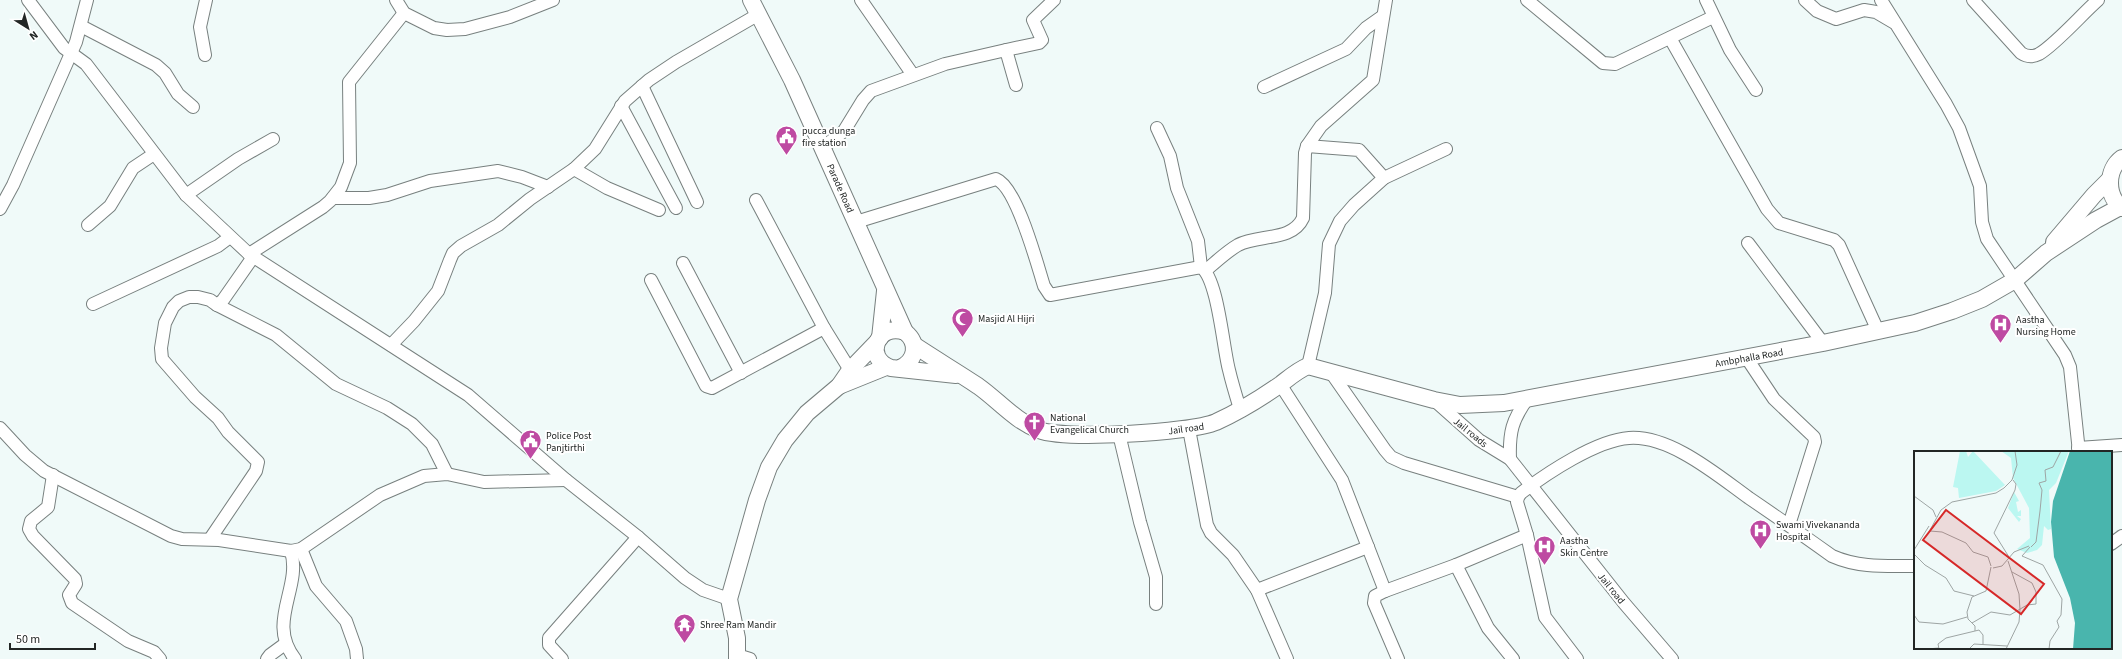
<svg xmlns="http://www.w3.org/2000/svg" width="2122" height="659" viewBox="0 0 2122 659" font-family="'Source Sans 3',sans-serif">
  <rect width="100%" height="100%" fill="#f0faf9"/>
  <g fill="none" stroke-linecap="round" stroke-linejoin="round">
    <defs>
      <g id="minor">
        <path d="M28 0 64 48 86 64 186 195 249 254 468 395 566 480 638 537 685 578 703 590 729 599"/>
        <path d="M396 0 404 13 434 28 447 30 465 29 510 17 553 0"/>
        <path d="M861 0 913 75"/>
        <path d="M1527 0 1603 63 1615 64 1713 17"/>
        <path d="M1706 0 1730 50 1756 90"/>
        <path d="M1805 0 1817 11 1836 19 1864 10 1876 12 1893 22"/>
        <path d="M1881 0 1946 104 1959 128 1980 186 1982 222 1987 239 2065 355 2070 367 2079 452"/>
        <path d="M1973 0 2021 53C2027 57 2033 57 2039 54 2056 44 2082 14 2098 0"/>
        <path d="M81 26 156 65 165 73 178 94 193 107"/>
        <path d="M1670 38 1767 209 1779 223 1834 240 1839 245 1878 331"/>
        <path d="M1006 50 1039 43 1042 40 1033 20 1054 0"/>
        <path d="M205 55 200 27 206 0"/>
        <path d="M642 86 697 202"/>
        <path d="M1264 87 1346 49 1366 28 1383 16"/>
        <path d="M621 106 676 208"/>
        <path d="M1157 128 1170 156 1177 188 1198 241 1201 267"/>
        <path d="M1307 146 1359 150 1384 178"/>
        <path d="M822 148 844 131 863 100 871 91 945 64 1006 50 1016 85"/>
        <path d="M574 169 607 188 659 210"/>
        <path d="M186 195 238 159 273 139"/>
        <path d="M333 198H369L387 195 430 181 498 171 522 177 548 187"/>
        <path d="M756 200 824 328 850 370"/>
        <path d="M0 209 13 185 76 42 87 0"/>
        <path d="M856 222 996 179C1017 187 1037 264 1044 286L1050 295 1201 267C1218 279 1223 348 1229 370 1232 383 1236 396 1240 409"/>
        <path d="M88 225 110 206 133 168 154 154"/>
        <path d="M1748 243 1823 343"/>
        <path d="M249 254 323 207 330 201 341 187 350 163 349 82 404 13"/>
        <path d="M683 263 741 373"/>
        <path d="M1206 270C1216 262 1226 252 1238 245 1258 234 1292 242 1303 218L1305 153 1307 146 1321 126 1373 80 1386 0"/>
        <path d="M651 280 706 386 712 388 824 328"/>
        <path d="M93 304 218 246 230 237"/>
        <path d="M217 305 276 335 336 384 387 408 412 424 432 444 447 474"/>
        <path d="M391 345 414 321 438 291 450 260 453 253 461 246 498 225 530 199 574 169 595 149 625 101 649 80 676 62 759 14"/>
        <path d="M1746 357 1774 399 1814 437 1815 442 1789 525"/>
        <path d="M1308 366 1325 293 1329 244 1340 221 1354 205 1384 178 1446 149"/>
        <path d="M1330 371 1385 450 1391 457 1404 463 1518 497"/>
        <path d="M1280 384 1342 480 1385 591 1456 565 1527 535 1545 617 1577 659"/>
        <path d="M1434 400 1479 440 1510 459 1624 603 1672 659"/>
        <path d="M0 428 25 455 44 471 171 536 182 539 219 540 291 551 301 549 380 495 424 476 447 474 484 482 566 480"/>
        <path d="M1189 429 1207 525 1211 533 1233 555 1257 590 1287 659"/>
        <path d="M1119 434 1140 522 1156 577V604"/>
        <path d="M2078 448 2122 445"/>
        <path d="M1510 459C1509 432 1512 420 1528 398"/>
        <path d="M53 475 48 507 31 521 29 529 33 536 75 579 76 584 69 595 72 603 128 641 154 652 160 659"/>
        <path d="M1527 535 1517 502 1518 497 1521 493C1547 473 1597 440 1629 438 1670 435 1717 475 1749 498 1777 517 1804 536 1832 556 1859 568 1886 566 1915 566"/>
        <path d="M210 539 256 471 258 462 228 432 218 418 195 397 162 359 161 348 165 323 173 307 179 301 189 297H198L210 300 217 305 223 300 253 257"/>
        <path d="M2111 544 2122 536"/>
        <path d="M301 549 316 586 346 621 356 649 357 659"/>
        <path d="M291 551C302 588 266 622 295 659"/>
        <path d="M1456 565 1488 628 1513 659"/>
        <path d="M1257 590 1368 547"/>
        <path d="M1385 591 1375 596 1374 603 1398 659"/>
        <path d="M737 655 750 659"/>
        <path d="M267 659 270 655 285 644"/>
        <path d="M562 659 549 645V638L638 537"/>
      </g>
      <g id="major">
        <path d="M751 0 792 80 905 332"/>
        <path d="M2122 158C2106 170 2106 196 2122 208"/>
        <path d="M2054 242 2094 195 2110 179"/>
        <path d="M880 338 885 291"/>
        <path d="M914 345C935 359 957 372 978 386 998 400 1015 421 1039 430 1064 440 1190 433 1216 422 1238 412 1261 398 1281 384 1290 377 1298 370 1308 366L1434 400 1460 405 1504 403 1823 343 1915 323 1952 311 1982 299 2015 280 2046 253 2096 220 2120 207"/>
        <path d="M900 368C916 361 919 343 905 332 877 322 863 358 891 368L956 375"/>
        <path d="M839 386 886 367"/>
        <path d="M737 659V638L729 599 757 500 769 467 785 440 807 413 839 386 850 370 877 342"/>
      </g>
    </defs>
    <use href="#minor" stroke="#78807f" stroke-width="14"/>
    <use href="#major" stroke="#78807f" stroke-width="18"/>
    <use href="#minor" stroke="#fff" stroke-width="12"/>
    <use href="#major" stroke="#fff" stroke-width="16"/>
  </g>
  <defs>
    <symbol id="civic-pin" viewBox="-11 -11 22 30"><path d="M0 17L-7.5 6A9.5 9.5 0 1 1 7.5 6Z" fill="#be4aa2" stroke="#fff"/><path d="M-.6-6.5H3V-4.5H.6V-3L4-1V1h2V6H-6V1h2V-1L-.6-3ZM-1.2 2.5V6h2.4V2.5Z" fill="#fff"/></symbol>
    <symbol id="mosque-pin" viewBox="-11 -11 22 30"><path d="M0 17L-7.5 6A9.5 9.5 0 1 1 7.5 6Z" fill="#be4aa2" stroke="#fff"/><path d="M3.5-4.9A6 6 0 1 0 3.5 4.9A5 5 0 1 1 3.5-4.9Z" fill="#fff"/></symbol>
    <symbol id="hospital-pin" viewBox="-11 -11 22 30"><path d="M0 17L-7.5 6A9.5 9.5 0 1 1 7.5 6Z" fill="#be4aa2" stroke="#fff"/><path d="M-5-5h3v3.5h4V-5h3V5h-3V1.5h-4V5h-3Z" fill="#fff"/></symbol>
    <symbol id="church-pin" viewBox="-11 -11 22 30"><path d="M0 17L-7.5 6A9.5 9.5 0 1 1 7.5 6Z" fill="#be4aa2" stroke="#fff"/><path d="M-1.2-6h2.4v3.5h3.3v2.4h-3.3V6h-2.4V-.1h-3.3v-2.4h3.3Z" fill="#fff"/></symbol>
    <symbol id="temple-pin" viewBox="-11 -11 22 30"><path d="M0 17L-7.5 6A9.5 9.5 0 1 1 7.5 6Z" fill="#be4aa2" stroke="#fff"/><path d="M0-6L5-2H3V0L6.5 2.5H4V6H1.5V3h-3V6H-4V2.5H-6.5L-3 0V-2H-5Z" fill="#fff"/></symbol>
  </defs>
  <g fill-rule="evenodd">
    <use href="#civic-pin" x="774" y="124" width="25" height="34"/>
    <use href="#mosque-pin" x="950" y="306" width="25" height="34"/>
    <use href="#hospital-pin" x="1988" y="312" width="25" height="34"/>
    <use href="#church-pin" x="1022" y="410" width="25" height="34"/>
    <use href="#civic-pin" x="518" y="428" width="25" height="34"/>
    <use href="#hospital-pin" x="1748" y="518" width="25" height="34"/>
    <use href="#hospital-pin" x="1532" y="534" width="25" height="34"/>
    <use href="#temple-pin" x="672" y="612" width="25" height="34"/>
  </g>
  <g text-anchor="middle" stroke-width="4" stroke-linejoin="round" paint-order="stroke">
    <g font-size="10" fill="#222625" stroke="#fff" text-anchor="start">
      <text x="802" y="134">pucca dunga<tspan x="802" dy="12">fire station</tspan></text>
      <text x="978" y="322">Masjid Al Hijri</text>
      <text x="2016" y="323">Aastha<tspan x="2016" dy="12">Nursing Home</tspan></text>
      <text x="1050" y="421">National<tspan x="1050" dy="12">Evangelical Church</tspan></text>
      <text x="546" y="439">Police Post<tspan x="546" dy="12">Panjtirthi</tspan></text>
      <text x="1776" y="528">Swami Vivekananda<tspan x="1776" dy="12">Hospital</tspan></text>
      <text x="1560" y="544">Aastha<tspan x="1560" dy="12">Skin Centre</tspan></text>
      <text x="700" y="628">Shree Ram Mandir</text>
    </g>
    <g font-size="10" fill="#222625" stroke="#fff">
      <text transform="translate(841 188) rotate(66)" y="4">Parade Road</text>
      <text transform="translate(1749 357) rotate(-10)" y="4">Ambphalla Road</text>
      <text transform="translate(1186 428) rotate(-8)" y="4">Jail road</text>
      <text transform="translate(1471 432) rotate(39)" y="4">Jail roads</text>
      <text transform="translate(1612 588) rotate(51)" y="4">Jail road</text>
    </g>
  </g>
  <g transform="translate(1914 451)">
    <rect width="198" height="198" fill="#f0faf9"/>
    <path d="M46 0H52L54 6 59 0 91 34 82 40 45 47 44 37 39 36ZM87 0H155L142 32 135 39 137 78 134 79 130 75 128 94 123 99 113 102 103 98 116 87 115 57 99 27 97 7ZM100 41 105 50 102 51 104 61 107 59V65H103L107 68 105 71 94 57Z" fill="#bbf7f1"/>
    <path d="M156 0H198V198H159L161 172 156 147 140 106 137 71 139 50Z" fill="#49b5ad"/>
    <path fill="none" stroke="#9ea5a4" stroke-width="1" d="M0 45 19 59 22 66M16 79 27 59 38 51 82 42 90 37 98 29 103 14 101 0M16 80 28 81 52 92 59 101 74 106 77 115M116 96 108 105 129 114 148 148 147 164 143 170 145 176 136 190 135 198M117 96 122 91 126 60 128 39 125 32 132 30 131 19 139 16 147 0M0 99 15 75M0 103 11 114 32 127 40 140 60 145M95 106 80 82 101 39 102 33 99 29M79 117 88 115 100 101 115 95M0 164 5 171 29 173 53 166M58 172 77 161 96 164 113 154 122 153V141L118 132 98 121M61 180 65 179 69 184V194M13 198 25 197M25 198 24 193 32 187 61 180V175L54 168 53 161 58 146 72 140 77 116M55 198 60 193 93 195M92 198 105 171 106 159 105 143 94 110"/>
    <path fill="#d62828" fill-opacity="0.15" stroke="#d62828" stroke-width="2" d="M32 59 130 133 107 163 9 89Z"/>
    <rect width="198" height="198" fill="none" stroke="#222625" stroke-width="2"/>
  </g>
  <g transform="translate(28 28) rotate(143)" stroke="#ffffff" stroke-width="3" paint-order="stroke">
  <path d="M0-3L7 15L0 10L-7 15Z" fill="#222625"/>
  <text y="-6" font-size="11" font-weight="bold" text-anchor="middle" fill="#222625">N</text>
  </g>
  <path d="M10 643v6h85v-6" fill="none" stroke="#222625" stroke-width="2"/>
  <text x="16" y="643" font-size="12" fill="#222625" stroke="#ffffff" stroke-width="3" paint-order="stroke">50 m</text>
</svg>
